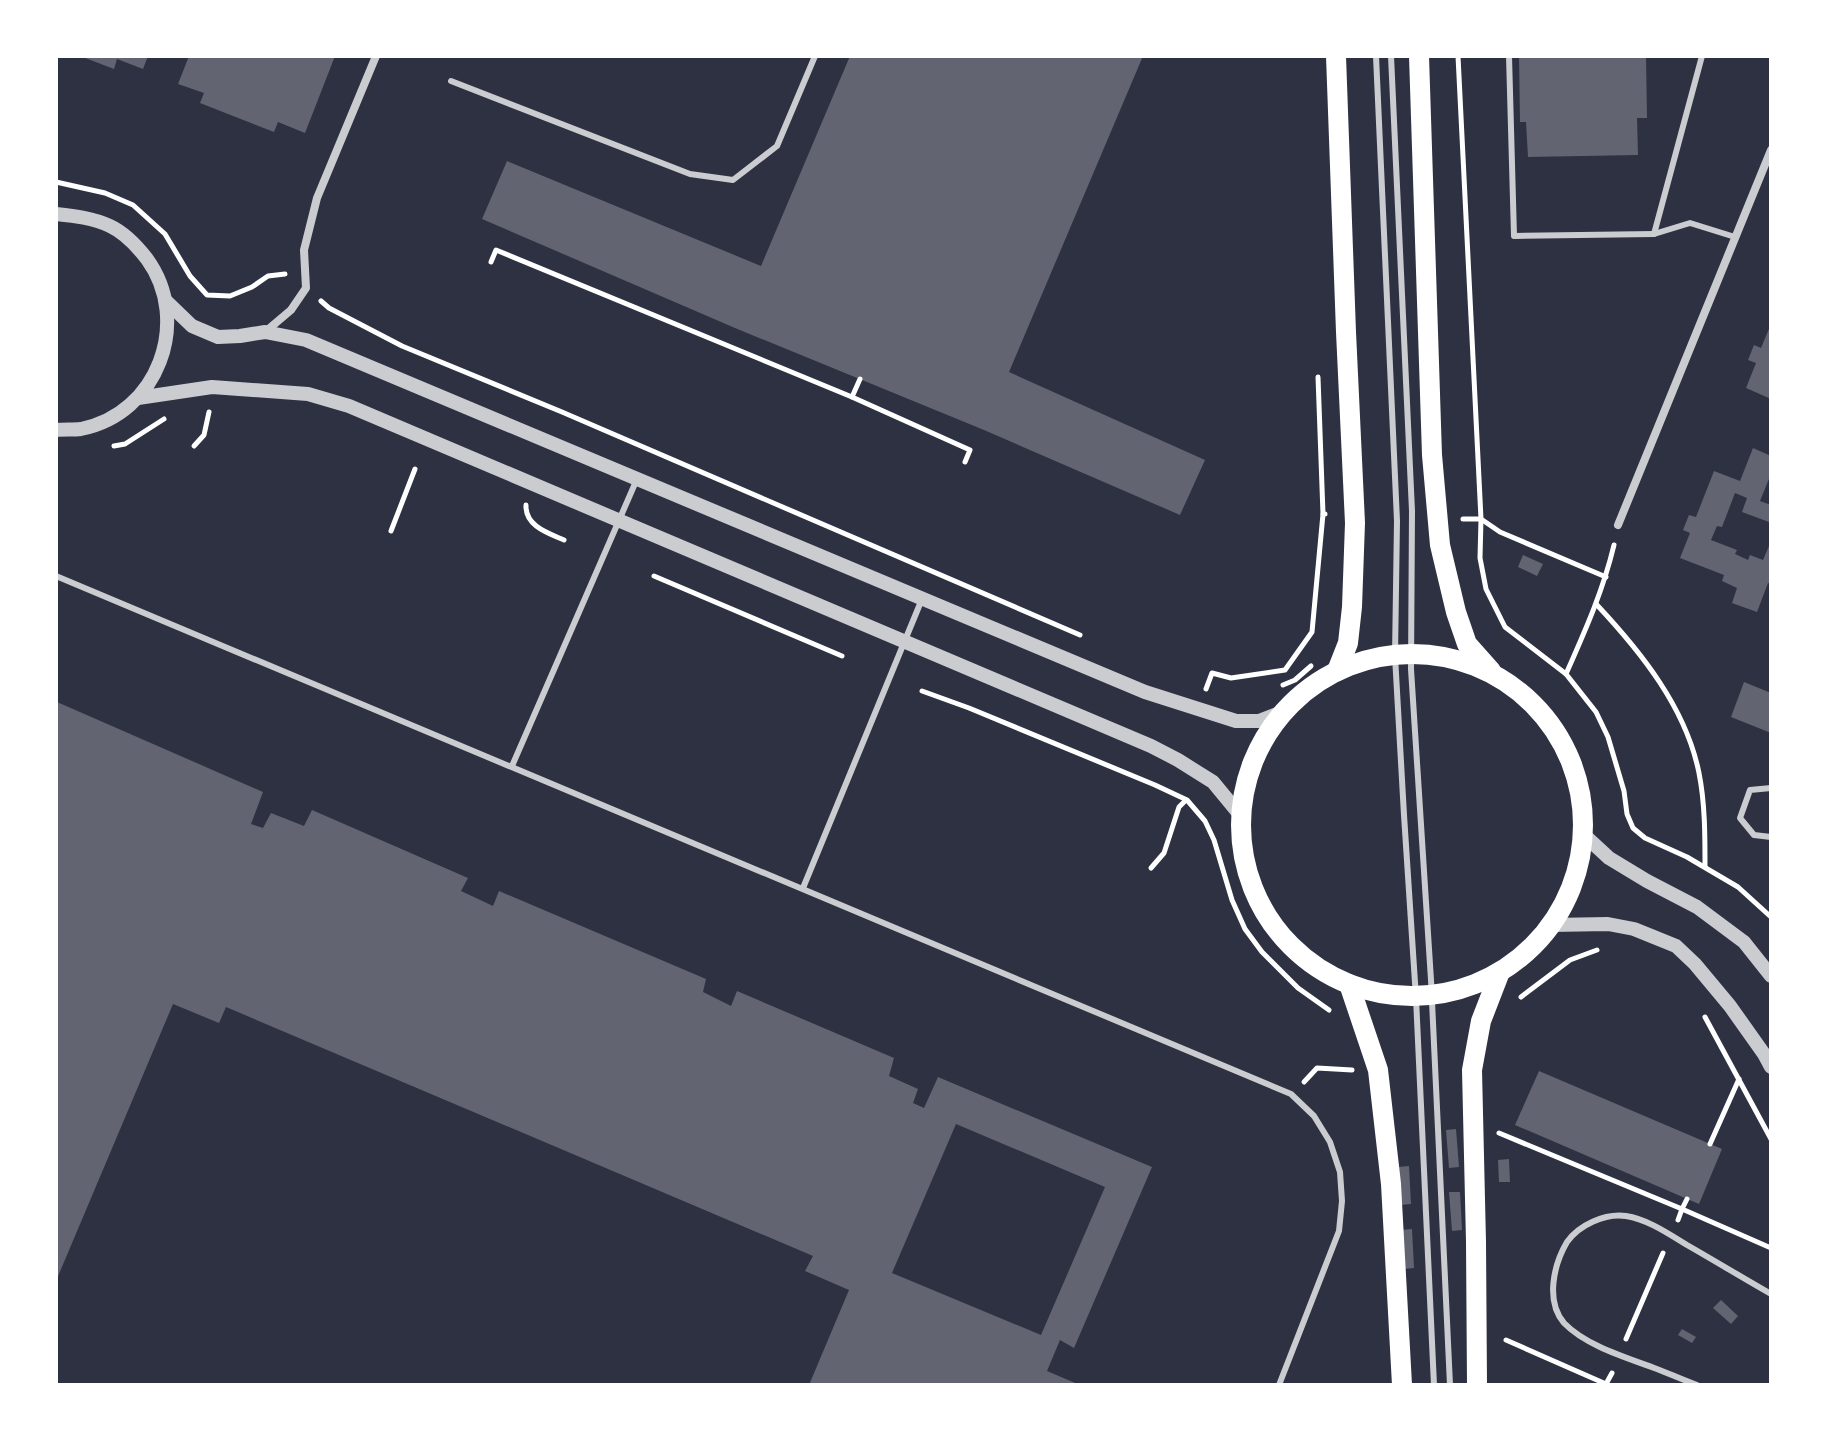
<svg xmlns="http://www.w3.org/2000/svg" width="1827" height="1441" viewBox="0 0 1827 1441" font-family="Georgia,serif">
  <rect width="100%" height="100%" fill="#2d3142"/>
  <g fill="#626471" fill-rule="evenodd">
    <path d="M80 56H148L143 69 117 59 114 69Z"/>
    <path d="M189 56H335L305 133 278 122 274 132 200 103 204 93 178 84Z"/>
    <path d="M850 56H1143L1009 372 1205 460 1180 515 984 430 735 328 482 219 507 161 761 266Z"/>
    <path d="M1519 56H1646L1647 118H1637L1638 155 1528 157 1526 122H1520Z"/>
    <path d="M1771 324V399L1746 388 1756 363 1748 360 1754 345 1761 348Z"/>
    <path d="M1753 448 1771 456V474L1760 501 1771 505 1769 522 1742 512 1747 498 1735 493 1722 527 1717 526 1711 540 1737 550 1735 554 1748 560 1750 555 1763 560 1769 546 1771 547V584L1768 583 1757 612 1732 603 1737 588 1722 581 1724 575 1680 558 1690 533 1683 530 1689 515 1696 517 1714 471 1740 481Z"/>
    <path d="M1523 555 1543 564 1537 576 1518 567Z"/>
    <path d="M1744 682 1771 693V733L1731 717Z"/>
    <path d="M57 702 263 792 251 824 263 828 271 813 304 826 312 810 468 878 461 891 493 906 499 891 706 979 703 992 731 1006 737 991 894 1058 889 1076 918 1089 913 1103 924 1108 938 1077 1152 1167 1074 1348 1060 1340 1047 1371 1080 1385H809L849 1290 805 1271 813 1256 226 1007 219 1023 173 1004 56 1281ZM956 1124 1105 1187 1041 1335 892 1273Z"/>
    <path d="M1539 1071 1722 1149 1699 1204 1515 1125Z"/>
    <path d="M1456 1129 1459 1167 1449 1168 1446 1130Z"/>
    <path d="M1509 1159 1510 1182H1499L1498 1160Z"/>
    <path d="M1409 1166 1411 1204 1401 1205 1398 1167Z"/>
    <path d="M1449 1192H1460L1462 1230 1452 1231Z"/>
    <path d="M1412 1229 1414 1268 1404 1269 1401 1230Z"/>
    <path d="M1721 1300 1738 1316 1731 1324 1713 1308Z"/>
    <path d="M1682 1329 1696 1337 1692 1343 1678 1335Z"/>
  </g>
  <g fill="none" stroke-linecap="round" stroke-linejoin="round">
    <g stroke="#fff" stroke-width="5">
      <path d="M1458 56 1481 519 1500 532 1606 577"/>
      <path d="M56 182 105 193 133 205 165 234 190 276 207 295 230 296 252 287 268 276 285 274"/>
      <path d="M491 262 496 250 852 397"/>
      <path d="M321 301 329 308 402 346 562 412 1080 635"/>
      <path d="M1318 377 1323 514"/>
      <path d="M860 379 852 397 970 450 965 462"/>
      <path d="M114 446 125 444 164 419"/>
      <path d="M194 446 204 435 209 412"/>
      <path d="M526 505C525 526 548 533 564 540"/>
      <path d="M1463 519H1481L1480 558 1486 589 1505 627 1566 674 1596 712 1608 737 1624 791 1627 814 1633 828 1645 838 1687 857 1738 887 1771 917"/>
      <path d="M391 531 415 469"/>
      <path d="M654 576 842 656"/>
      <path d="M1597 605C1641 652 1686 708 1699 773 1705 803 1705 835 1705 866"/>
      <path d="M1566 674C1585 631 1603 591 1614 545"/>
      <path d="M1283 685 1295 680 1311 666"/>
      <path d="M1206 689 1212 673 1231 678 1285 670 1312 632 1323 514H1325"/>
      <path d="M922 691 969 708 1155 785 1187 800 1205 821 1214 840 1232 900 1245 929 1262 952 1298 988 1329 1010"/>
      <path d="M1151 868 1164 853 1179 807 1186 800"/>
      <path d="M1521 997 1570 960 1597 950"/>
      <path d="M1705 1017 1771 1139"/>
      <path d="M1304 1082 1317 1068 1352 1070"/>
      <path d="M1499 1133 1682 1209 1678 1220"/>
      <path d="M1710 1144 1739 1079"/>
      <path d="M1687 1199 1682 1209 1771 1248"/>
      <path d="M1626 1339 1663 1253"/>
      <path d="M1506 1340 1606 1384 1612 1373"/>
    </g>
    <g stroke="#caccd0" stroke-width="6">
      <path d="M1376 56 1397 521 1395 656 1404 815 1416 998 1434 1385"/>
      <path d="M1391 56 1412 511 1411 669 1431 980 1450 1385"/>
      <path d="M1509 56 1514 236 1654 234"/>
      <path d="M1702 56 1654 234 1690 223 1735 237"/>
      <path d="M451 81 690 174 733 180 777 146 815 56"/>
      <path d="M56 576 1291 1094 1314 1116 1330 1142 1340 1172 1342 1201 1339 1231 1279 1385"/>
      <path d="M512 766 637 479"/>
      <path d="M1771 788 1750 790 1740 818 1754 835 1771 837"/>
      <path d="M803 888 922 599"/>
      <path d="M1697 1385C1683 1380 1670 1374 1657 1369 1628 1358 1586 1346 1564 1323 1545 1301 1554 1264 1567 1242 1579 1225 1605 1213 1626 1216 1647 1219 1669 1234 1687 1245 1715 1261 1743 1278 1771 1294"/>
    </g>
    <g stroke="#caccd0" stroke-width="8">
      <path d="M265 332 291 310 306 288 304 250 317 198 376 56"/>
      <path d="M1618 525 1771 150"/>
    </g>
    <g stroke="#caccd0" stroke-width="14">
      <path d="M56 214C75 216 93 218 110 226 125 233 137 246 147 259 192 321 158 414 81 429 73 430 64 429 56 430"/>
      <path d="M166 301 192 326 218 337 240 336 265 332 306 340 1145 692 1236 721H1259L1285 711"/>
      <path d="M138 398 212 387 308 394 349 406 1151 746 1178 760 1213 782 1241 816"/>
      <path d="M1583 834 1609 858 1647 881 1697 907 1744 942 1771 976"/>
      <path d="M1551 925 1608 924 1634 929 1676 946 1695 964 1730 1006 1764 1054 1771 1067"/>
    </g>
    <g stroke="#fff" stroke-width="20">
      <path d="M1336 56 1346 332 1355 523 1352 607 1348 643 1337 671"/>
      <path d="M1419 56 1432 455 1440 545 1456 612 1467 644 1491 671"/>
      <circle cx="1412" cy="825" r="171"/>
      <path d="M1349 984 1378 1070 1391 1184 1402 1385"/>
      <path d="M1477 1385 1476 1242 1472 1070 1481 1021 1500 972"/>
    </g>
  </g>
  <rect width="1827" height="1441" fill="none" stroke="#ffffff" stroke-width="116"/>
</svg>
